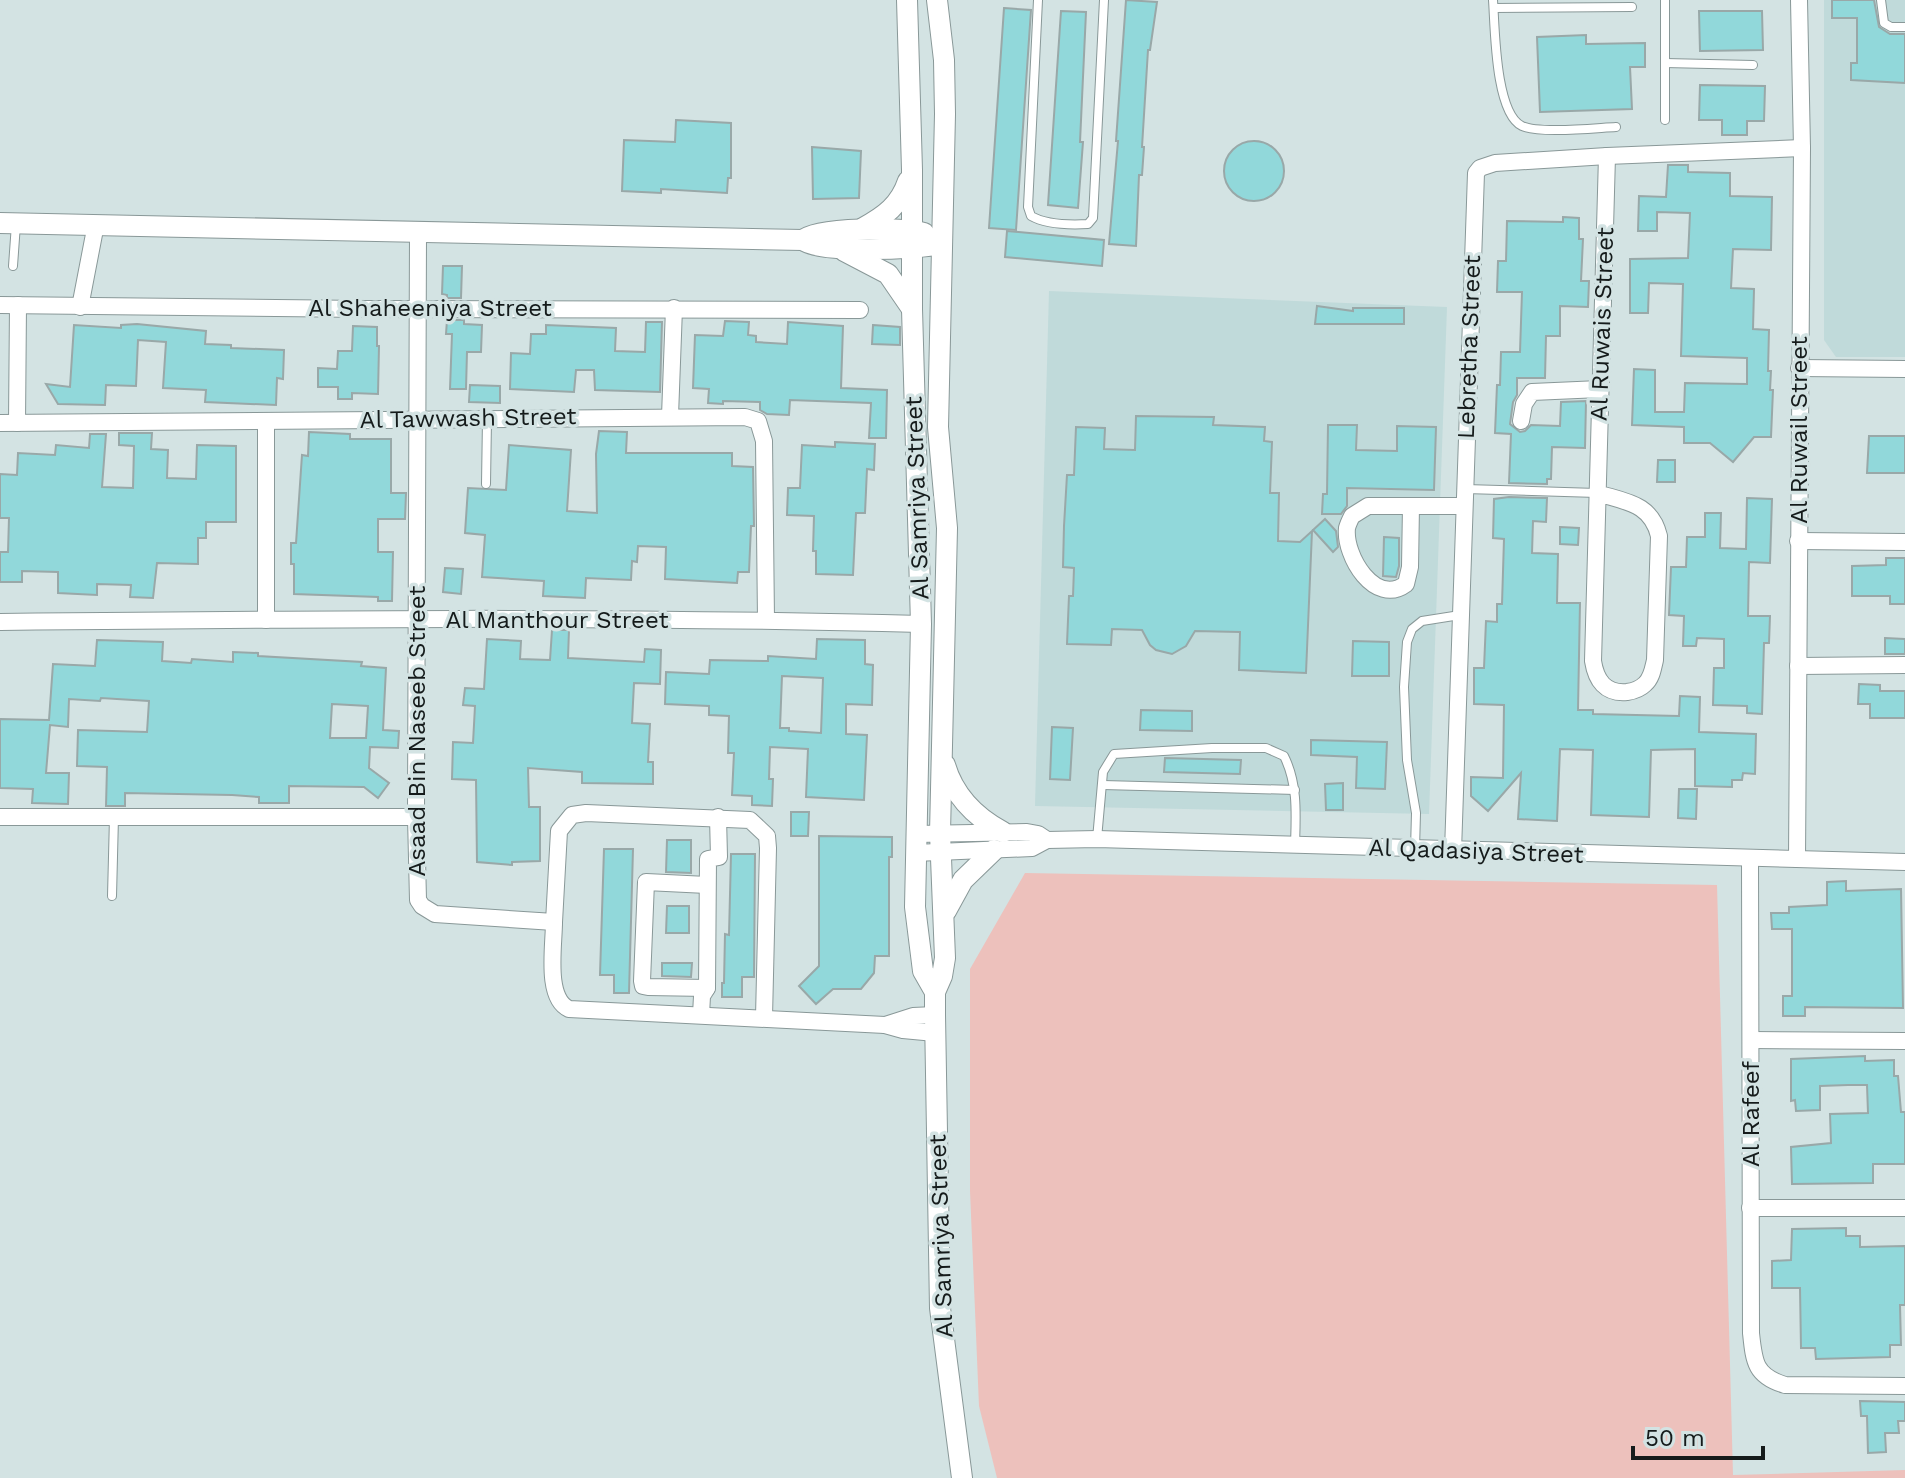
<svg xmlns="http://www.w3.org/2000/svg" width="1905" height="1478" viewBox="0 0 1905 1478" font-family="'Work Sans',sans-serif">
  <rect width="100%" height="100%" fill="#d3e3e3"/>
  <g fill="#c0dada">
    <path d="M1824 0H1905V357H1836L1824 340Z"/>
    <path d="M1049 291 1447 307 1429 814 1035 806Z"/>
  </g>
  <path fill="#edc1bc" d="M1025 873 1717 885 1733 1475 1905 1470V1478H997L979 1406 970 1191V969Z"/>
  <g fill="#91d8da" stroke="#99a8a8" stroke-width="2" fill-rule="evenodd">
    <path d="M1126 0 1157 2 1150 50H1148L1142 147H1144L1142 175H1139L1136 246 1109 244 1118 141H1116Z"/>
    <path d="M1832 0H1874L1879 27 1890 34H1905V83L1851 80V63H1857V18H1832Z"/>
    <path d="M1004 8 1031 10 1016 230 989 228Z"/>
    <path d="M1061 11 1086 12 1080 142H1083L1078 208 1048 205Z"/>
    <path d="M1699 11H1762L1763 50 1700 51Z"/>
    <path d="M1586 35V44L1645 43V67H1630L1632 109 1540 112 1537 37Z"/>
    <path d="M1700 85 1765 86 1764 121H1747V135H1722V120H1699Z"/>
    <path d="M676 120 731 123V178H728L727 193 661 189V193L622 191 624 140 675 142Z"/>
    <circle cx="1254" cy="171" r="30"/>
    <path d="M812 147 861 151 859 198 813 199Z"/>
    <path d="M1668 165H1688V172L1730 173V196L1772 197 1771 250 1733 249 1731 288 1754 289 1753 329 1769 330 1768 371H1771L1770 390H1773L1771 437H1754L1733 462 1710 443H1684V427L1632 425 1634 369 1655 370V412H1684L1685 383 1747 384V358L1681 356 1683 284 1649 283 1648 313H1630V259L1688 258 1690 213 1657 212V231H1638L1639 196 1666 197Z"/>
    <path d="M1563 217 1579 218V239H1583L1581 281H1589L1588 307 1560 306V336H1546L1545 378H1517V395L1513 402 1510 424 1520 432 1525 431 1531 425 1560 426 1561 402 1586 401 1585 448 1552 447 1551 479H1547V484L1509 483 1511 434 1495 433 1497 385H1500L1501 352H1520L1522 292H1497L1498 261H1506L1507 221 1563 222Z"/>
    <path d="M1007 231 1104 240 1102 266 1005 257Z"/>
    <path d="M443 266H462L461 298H447V295L442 294Z"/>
    <path d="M1317 306 1353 311V308H1404V324H1315Z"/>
    <path d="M447 320H464V324L482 325 481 352H467L466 389H450L452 334H446Z"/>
    <path d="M725 321 749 322 748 335 756 336V342L787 344 788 322 843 326 841 388 887 390 886 438H869L871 403 790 400 789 415 767 414 760 410V402L723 401V404L708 403 709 389 693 388 695 335 723 336Z"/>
    <path d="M646 322H662L660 392 595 390 594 370H576L574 392 510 389 511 353 530 354 531 334H546V325L616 328 615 351 645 352Z"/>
    <path d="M137 324 206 331 205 344 231 345V348L284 350 283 379 277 378 276 405 205 402 206 390 163 388 166 342 138 340 136 386 106 385 105 405 58 404 46 384 70 387 74 325 121 328V325Z"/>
    <path d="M873 325 900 327V345L872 344Z"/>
    <path d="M353 326 377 327V346H379L378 394 352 393V399H338V387H318V368L337 369 338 351H352Z"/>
    <path d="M470 385 500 386V403L469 402Z"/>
    <path d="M1136 416 1214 417 1213 425 1265 427 1264 441 1272 442 1270 493H1279L1278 541 1300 542 1312 531 1306 673 1239 670 1240 632 1195 631 1186 646 1172 654 1156 650 1150 645 1142 630 1112 629 1111 645 1067 644 1069 596H1073L1074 568 1063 567 1064 526 1067 475H1074L1076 427 1105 428 1104 449 1135 450Z"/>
    <path d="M1328 425H1357L1356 450 1397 451V426L1436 427 1434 490 1347 488V506L1341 514H1322L1323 494H1327Z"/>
    <path d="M599 431 627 432 626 453H732V466L753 467 754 526H751L749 572H738L737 583 665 579 666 547 638 546 637 562 632 561 631 580 586 578 585 598 543 596 544 581 482 577 485 535 465 533 468 488 506 490 509 445 571 450 567 511 597 513 596 454Z"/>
    <path d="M309 432 350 434V439H391V493H406L405 519H378V552H393L392 601H378V597L294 594V564H291V543H296L302 455 308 456Z"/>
    <path d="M119 433H152L151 449 168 450 167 478 196 479 197 445 236 446V522H206V538H198V564L157 563 153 598 130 597 131 585 97 584V595L58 593V572L22 571V582H0V552H8L9 518H0V474L17 475 18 453 55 455 56 445 89 448 90 434H106L102 487 133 488 134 446 119 445Z"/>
    <path d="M1869 436H1905V473H1867Z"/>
    <path d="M835 442 875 444 874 470 867 469 865 513H856L853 575 816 574V551H813L814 516 787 515 788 488H800L802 445 835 447Z"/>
    <path d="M1658 460H1675V482H1657Z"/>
    <path d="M1509 497 1547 498 1546 522 1533 521 1532 553 1558 554 1557 603H1580L1578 710H1593V714L1679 716 1680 696 1700 697 1699 732 1756 734 1755 774 1743 773 1742 780H1732V787L1695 786V749L1651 750 1649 817 1591 815 1593 750 1560 749 1557 821 1518 819 1521 773 1488 811 1471 796V777L1503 778 1504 705 1474 704V668H1484L1486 621 1497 622V604H1502L1504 539 1493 538 1494 499Z"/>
    <path d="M1747 498 1772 499 1770 563 1749 562 1748 616H1770L1769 643H1764L1762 714 1747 713V706L1713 705 1714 668H1724V639L1697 638 1696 646H1683L1684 616 1669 615 1671 567H1686L1687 537H1705V513H1721L1720 548 1746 549Z"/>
    <path d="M1325 519 1336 531 1338 547 1333 552 1313 530Z"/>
    <path d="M1560 527 1579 528 1578 545 1560 544Z"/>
    <path d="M1384 537 1399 538V566L1396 577 1383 576Z"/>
    <path d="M1886 558H1905V604H1890V596H1852V566L1886 565Z"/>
    <path d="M445 568 463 569 461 594 443 592Z"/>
    <path d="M552 630H569L568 658 644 662 645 649 661 650 660 684 634 683 632 723 650 724 648 762H653V784L582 783V772L528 768 529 807H540V861L512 862V865L477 862 476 780 452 779 453 742 473 743 475 706 463 705 465 688 484 689 487 639 521 641 520 659 550 660Z"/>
    <path d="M1885 638 1905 639V654H1885Z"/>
    <path d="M817 639 865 640V664L873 665 872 705 846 704V734L867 735 864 800 806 797 808 749 770 747 769 779H773L772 806 752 805V796L732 795 734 753H728L729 716 709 715V706L665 704 666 672 709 674 710 660 768 661V656L816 659ZM782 676 823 678 821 733 789 731V728H780Z"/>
    <path d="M97 640 163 642 162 661 191 663 192 659 233 662V652L258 653V656L362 662 361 666 386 668 383 730 399 731 398 748 370 747 369 768 389 783 378 798 364 787 289 786V803H259V797L232 795 125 793V806H106L107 767 77 766 78 730 147 732 149 701 101 698 100 701 69 699 68 727 50 725 46 773H69L68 804 32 803 33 789 0 788V719L49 720 53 664 95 666ZM332 704 368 706 366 738H330Z"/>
    <path d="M1353 641 1389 642V676H1352Z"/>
    <path d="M1859 684 1880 685V691H1905V718H1870V704H1858Z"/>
    <path d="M1141 710 1192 711V731L1140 730Z"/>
    <path d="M1052 727 1073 728 1070 780 1050 779Z"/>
    <path d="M1311 740 1387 742 1385 789 1356 788 1357 757 1311 755Z"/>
    <path d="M1165 758 1241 760 1240 774 1164 772Z"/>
    <path d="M1343 783V810H1326L1325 784Z"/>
    <path d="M1679 789H1697L1696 819 1678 818Z"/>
    <path d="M791 812H809L808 836H791Z"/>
    <path d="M819 836 892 837V857H889V956H875L874 973 861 989H833L816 1004 799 986 819 966Z"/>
    <path d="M667 840H691V873L666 872Z"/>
    <path d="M604 849H633L629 993H614V975H600Z"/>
    <path d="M731 854H755L754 977H742V997H722V983H724L725 934 729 935Z"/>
    <path d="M1846 881V891L1901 889 1903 1008 1805 1007V1016H1783V996H1792V929H1772L1771 913H1789V907L1827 905V882Z"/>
    <path d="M667 906H689V933H666Z"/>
    <path d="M662 963H692L691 977 662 976Z"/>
    <path d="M1865 1056V1061L1894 1060V1076H1898L1901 1112H1905V1164H1873V1183L1792 1184 1791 1147 1831 1143 1830 1114 1868 1113 1867 1085H1848L1820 1086V1110L1796 1111 1795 1100 1791 1101V1059Z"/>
    <path d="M1846 1228V1236H1860V1247L1905 1246V1305H1900L1901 1345H1890V1357L1816 1359 1815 1348H1801L1800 1288H1772V1261L1791 1260 1792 1229Z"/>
    <path d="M1860 1401 1905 1402V1421H1898L1899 1433H1885L1886 1452 1868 1453 1867 1416H1861Z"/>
  </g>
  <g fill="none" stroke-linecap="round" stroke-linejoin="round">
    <defs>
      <g id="service">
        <path d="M1038 0 1028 207 1031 216C1047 225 1070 225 1088 224L1093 218 1104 0"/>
        <path d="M1493 0C1495 27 1495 113 1522 126 1539 134 1595 128 1616 127"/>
        <path d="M1881 0 1884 23 1891 27H1905"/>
        <path d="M1494 8 1632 7"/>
        <path d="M1665 63 1753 65"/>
        <path d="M1665 120V0"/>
        <path d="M13 266 16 224"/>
        <path d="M486 484 487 419"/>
        <path d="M1465 489 1597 493"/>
        <path d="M1103 785 1295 790"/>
        <path d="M1097 839 1103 772 1114 754 1212 748H1266L1284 756C1298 784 1296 814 1295 845"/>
        <path d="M1415 849 1416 813 1407 760 1404 687 1407 642 1412 629 1422 621 1460 615"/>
        <path d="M112 896 114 817"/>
      </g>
      <g id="minor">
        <path d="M418 234 416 817 418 900 422 906 435 914 554 922 559 831 572 815 586 813 750 820 767 836 768 848 764 1017"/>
        <path d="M0 305 365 309 860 310"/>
        <path d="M80 307 96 224"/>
        <path d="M1799 368 1905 369"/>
        <path d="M670 416 674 308"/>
        <path d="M1521 421 1524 404 1532 392 1600 389"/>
        <path d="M0 423 745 417 758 421 764 441 766 620"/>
        <path d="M17 423 18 305"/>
        <path d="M1597 493C1626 502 1651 503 1659 536L1655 660C1653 668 1652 678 1645 684 1640 689 1634 691 1627 692 1605 694 1596 680 1593 661L1607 156"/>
        <path d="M1411 506 1410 567 1406 584C1375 607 1344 556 1347 528 1348 524 1350 520 1352 516L1368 506H1464"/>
        <path d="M1798 541 1905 542"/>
        <path d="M266 620V421"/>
        <path d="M0 622C307 619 614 616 921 624"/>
        <path d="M1798 666 1905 665"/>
        <path d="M0 817H416"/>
        <path d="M915 834 1027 832 1038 834 1047 840"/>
        <path d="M1453 851 1476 173 1480 168 1495 163 1607 156 1802 148"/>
        <path d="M915 853 1032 848 1047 840 1097 839 1905 862"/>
        <path d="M1750 859 1751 1333C1754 1362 1755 1376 1785 1385L1905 1386"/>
        <path d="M1797 859 1802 148 1799 0"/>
        <path d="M554 922C554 946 545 998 569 1009L885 1025 903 1030 935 1033"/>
        <path d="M707 988 648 987 643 986 642 981 646 882 707 885"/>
        <path d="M701 1015 702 996 707 988 708 859 719 857 718 817"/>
        <path d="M885 1025 913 1016 935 1015"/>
        <path d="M1751 1040 1905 1041"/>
        <path d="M1750 1208H1905"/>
      </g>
      <g id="tertiary">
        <path d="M907 0 912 170V309L921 624 915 907 923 971 935 992"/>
        <path d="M937 0 944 60 945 114 938 427 947 528 940 833 945 958 942 976 935 992V1015L940 1308 962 1478"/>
        <path d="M0 223 803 240C819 254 918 249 942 244"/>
        <path d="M863 228C885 216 900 205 908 181"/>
        <path d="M803 240C816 227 904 227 924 233"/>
        <path d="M844 251 888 274 912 309"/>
        <path d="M945 765C954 796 975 817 1003 832"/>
        <path d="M946 911 963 880 994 850"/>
      </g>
    </defs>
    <use href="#service" stroke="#899898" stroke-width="10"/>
    <use href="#minor" stroke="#899898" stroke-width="18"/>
    <use href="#tertiary" stroke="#899898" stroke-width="22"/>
    <use href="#service" stroke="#fff" stroke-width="8"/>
    <use href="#minor" stroke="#fff" stroke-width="16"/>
    <use href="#tertiary" stroke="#fff" stroke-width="20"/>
  </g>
  <g text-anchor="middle" stroke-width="7" stroke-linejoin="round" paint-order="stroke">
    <g font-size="24" fill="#151b1b" stroke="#d3e3e3">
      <text x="430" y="316">Al Shaheeniya Street</text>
      <text transform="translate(1602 324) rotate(-88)" y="8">Al Ruwais Street</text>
      <text transform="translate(1469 347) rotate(-88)" y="8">Lebretha Street</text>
      <text transform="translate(468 418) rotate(-1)" y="8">Al Tawwash Street</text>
      <text transform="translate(1799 430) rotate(-90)" y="8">Al Ruwail Street</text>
      <text transform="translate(917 498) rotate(-92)" y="8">Al Samriya Street</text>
      <text x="557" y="628">Al Manthour Street</text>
      <text transform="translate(417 731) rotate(-90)" y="8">Asaad Bin Naseeb Street</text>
      <text transform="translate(1476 851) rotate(2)" y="8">Al Qadasiya Street</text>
      <text transform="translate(1751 1114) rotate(-90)" y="8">Al Rafeef</text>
      <text transform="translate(941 1236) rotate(-92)" y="8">Al Samriya Street</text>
    </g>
  </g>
  <path d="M1633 1446v12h130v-12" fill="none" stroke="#151b1b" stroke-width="4"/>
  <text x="1645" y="1446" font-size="24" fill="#151b1b" stroke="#d3e3e3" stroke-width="6" paint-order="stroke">50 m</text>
</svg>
